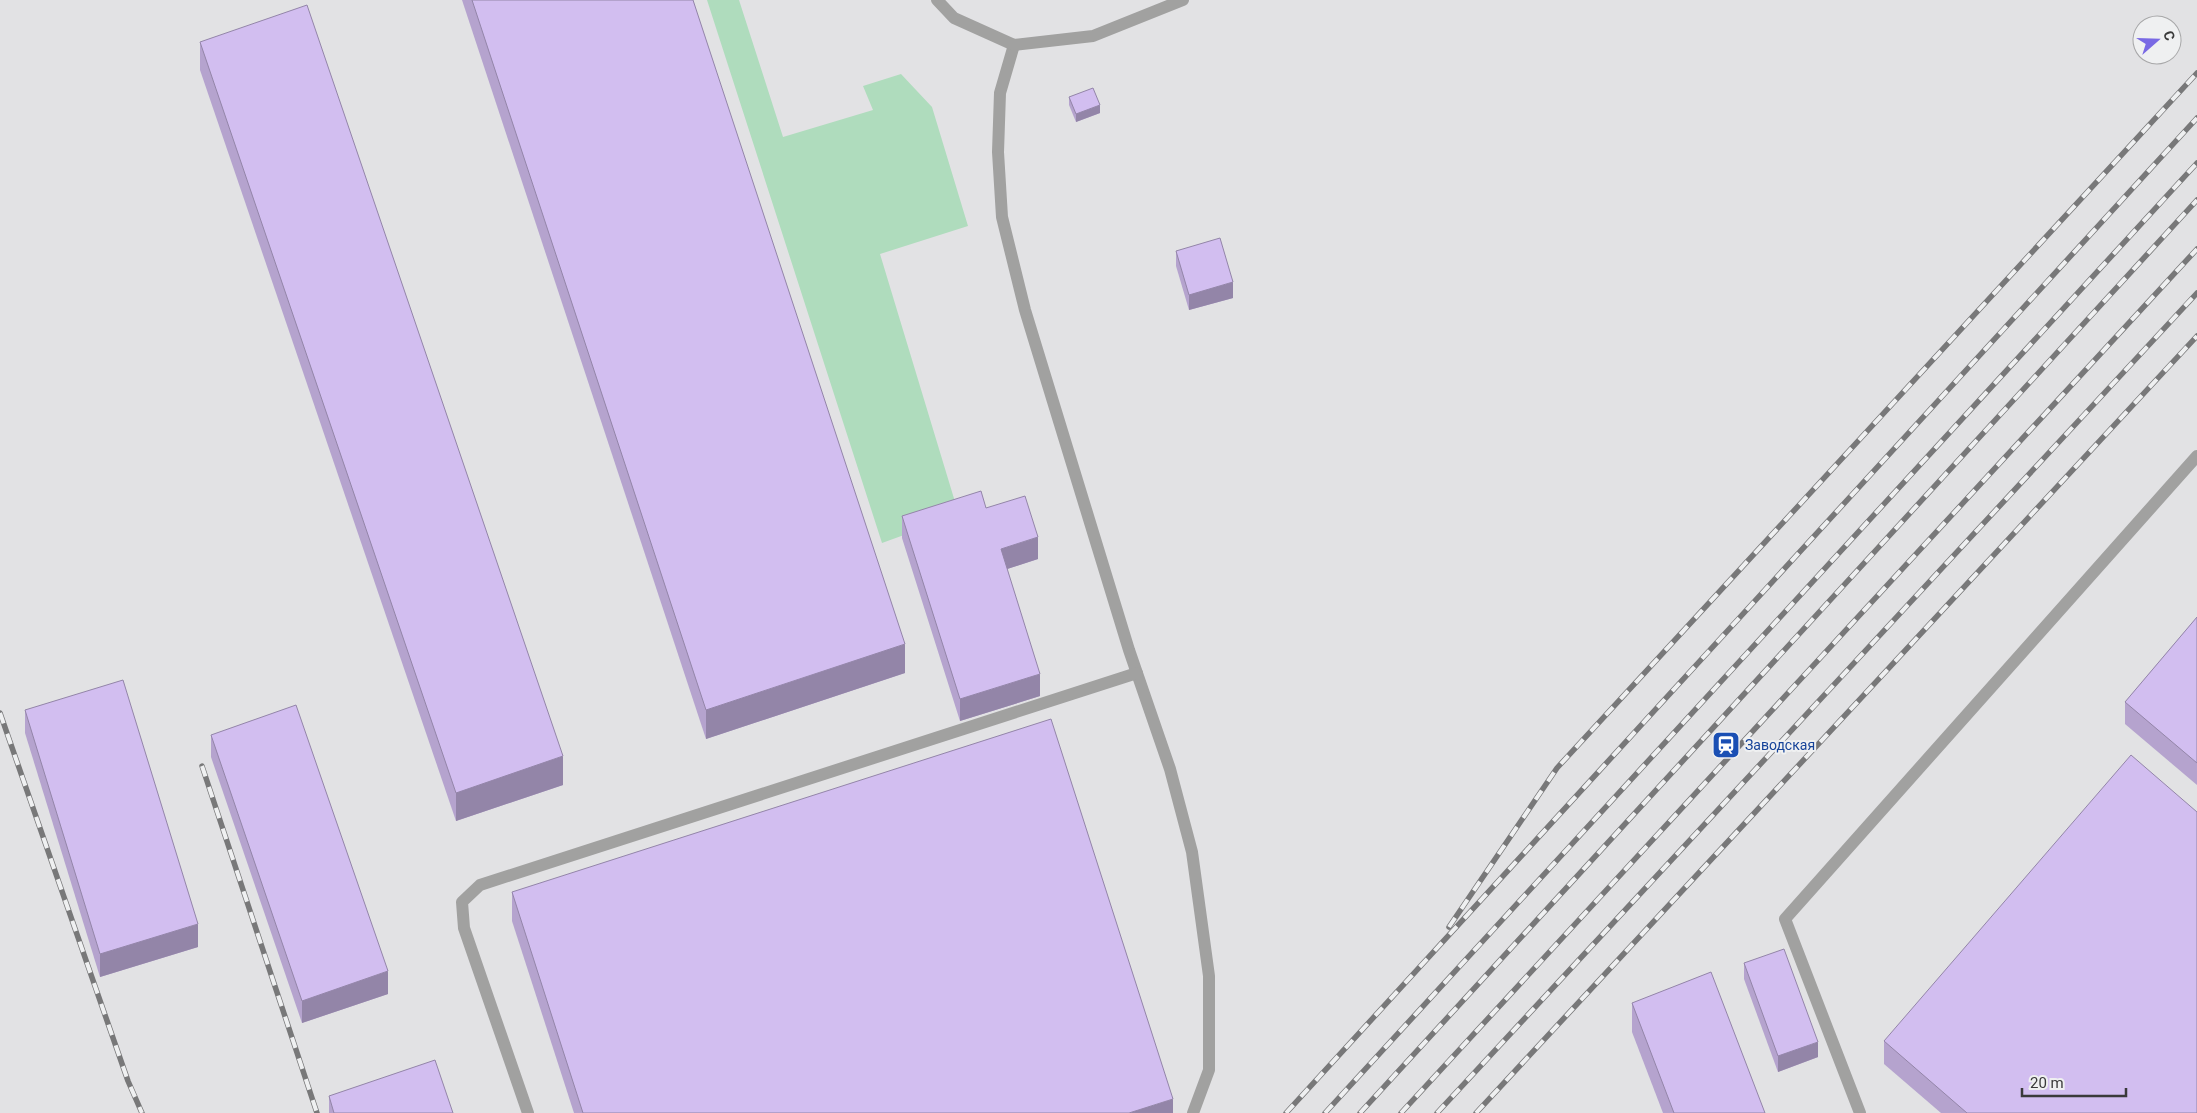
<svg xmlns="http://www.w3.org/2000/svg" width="2197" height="1113" viewBox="0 0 2197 1113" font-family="Roboto,sans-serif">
  <rect width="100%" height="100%" fill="#e2e2e4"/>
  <path fill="#afdcbd" d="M707 0H739L783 137 873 110 863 86 901 74 932 107 968 226 880 254 959 515 882 543Z"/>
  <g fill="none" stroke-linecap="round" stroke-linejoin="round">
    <g stroke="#a1a1a0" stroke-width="12">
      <path d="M1014 45 1000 93 998 152 1002 217 1025 310 1129 650 1170 769 1192 852 1209 976V1070L1193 1113"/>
      <path d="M528 1113 464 928 462 902 480 885 1137 673"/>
      <path d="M1860 1113 1785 919 2197 456"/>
    </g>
    <path stroke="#a1a1a0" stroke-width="12" d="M937 0 954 18 1014 45 1093 36 1183 0"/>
    <defs>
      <g id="rail">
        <path d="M0 713 128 1081 142 1113"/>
        <path d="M202 766 317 1113"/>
        <path d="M1449 927 1557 768 2197 73"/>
        <path d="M1286 1113 2197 118"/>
        <path d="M1325 1113 2197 163"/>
        <path d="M1360 1113 2197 200"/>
        <path d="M1401 1113 2197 249"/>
        <path d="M1437 1113 2197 293"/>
        <path d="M1476 1113 2197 336"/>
      </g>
    </defs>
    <use href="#rail" stroke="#787879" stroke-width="5.5"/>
    <use href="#rail" stroke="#eff0f1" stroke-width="4" stroke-dasharray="11" stroke-linecap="butt"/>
  </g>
  <g fill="#b5a3ce">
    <path d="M462 0H693L905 673 706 739Z"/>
    <path d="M200 42 563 785 456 821 200 70Z"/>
    <path d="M1069 97 1100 113 1076 122 1069 105Z"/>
    <path d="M1176 251 1233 298 1189 310 1176 266Z"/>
    <path d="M986 508 1038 559 1007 569 1040 696 960 721 902 538V516Z"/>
    <path d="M2197 617V785L2125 724V702Z"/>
    <path d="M25 710 198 947 100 977 25 733Z"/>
    <path d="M211 735 388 994 302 1023 211 757Z"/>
    <path d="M512 892 1173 1113H574L512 921Z"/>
    <path d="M1744 963 1818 1057 1778 1072 1744 979Z"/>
    <path d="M1632 1003 1765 1113H1663L1632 1032Z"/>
    <path d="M1884 1041 2197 1113H1941L1884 1064Z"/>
    <path d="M329 1096 453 1113H329Z"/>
  </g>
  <g fill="#9385a8">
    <path d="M1100 105V113L1076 122V114Z"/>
    <path d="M1233 282V298L1189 310V295Z"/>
    <path d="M1038 537V559L1001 571V549Z"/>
    <path d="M905 644V673L706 739V710Z"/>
    <path d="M1040 674V696L960 721V699Z"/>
    <path d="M563 756V785L456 821V793Z"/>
    <path d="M198 924V947L100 977V954Z"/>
    <path d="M388 971V994L302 1023V1001Z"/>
    <path d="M1818 1042V1057L1778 1072V1056Z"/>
    <path d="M1173 1099V1113H1129Z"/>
  </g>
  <g fill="#d2bef0" stroke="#9385a8">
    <path d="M472 0H693L905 644 706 710Z"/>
    <path d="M307 5 563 756 456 793 200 42Z"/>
    <path d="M1093 88 1100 105 1076 114 1069 97Z"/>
    <path d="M1220 238 1233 282 1189 295 1176 251Z"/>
    <path d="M981 491 986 508 1025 496 1038 537 1001 549 1040 674 960 699 902 516Z"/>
    <path d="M2197 617V763L2125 702Z"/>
    <path d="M123 680 198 924 100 954 25 710Z"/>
    <path d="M296 705 388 971 302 1001 211 735Z"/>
    <path d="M1051 719 1173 1099 1129 1113H583L512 892Z"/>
    <path d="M2131 755 2197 812V1113H1967L1884 1041Z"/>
    <path d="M1784 949 1818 1042 1778 1056 1744 963Z"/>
    <path d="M1711 972 1765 1113H1674L1632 1003Z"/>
    <path d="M435 1060 453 1113H334L329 1096Z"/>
  </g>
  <defs>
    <symbol id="station-square" viewBox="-11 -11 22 22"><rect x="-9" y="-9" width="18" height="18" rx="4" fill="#1a4fb4" stroke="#eff0f1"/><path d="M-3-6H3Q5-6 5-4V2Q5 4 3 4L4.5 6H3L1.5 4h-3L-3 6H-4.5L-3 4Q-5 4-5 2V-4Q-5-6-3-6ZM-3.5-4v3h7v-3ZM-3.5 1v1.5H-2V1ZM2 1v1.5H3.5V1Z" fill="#fff"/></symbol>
  </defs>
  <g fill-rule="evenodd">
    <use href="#station-square" x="1710" y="729" width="32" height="32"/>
  </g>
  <g text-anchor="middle" stroke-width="4" stroke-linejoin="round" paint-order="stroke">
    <g font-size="14" fill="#164399" stroke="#eff0f1" text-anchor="start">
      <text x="1745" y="750">Заводская</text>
    </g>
  </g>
  <g transform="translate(2157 40) rotate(70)"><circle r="24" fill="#eff0f1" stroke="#a7a7a8"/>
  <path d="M0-4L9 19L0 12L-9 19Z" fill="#7969e4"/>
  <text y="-8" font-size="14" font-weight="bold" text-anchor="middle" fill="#3a3a3a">С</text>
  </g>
  <path d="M2022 1088v8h104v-8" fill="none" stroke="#3a3a3a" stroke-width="2.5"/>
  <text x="2030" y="1088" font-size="15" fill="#3a3a3a" stroke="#eff0f1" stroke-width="4" paint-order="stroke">20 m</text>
</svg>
